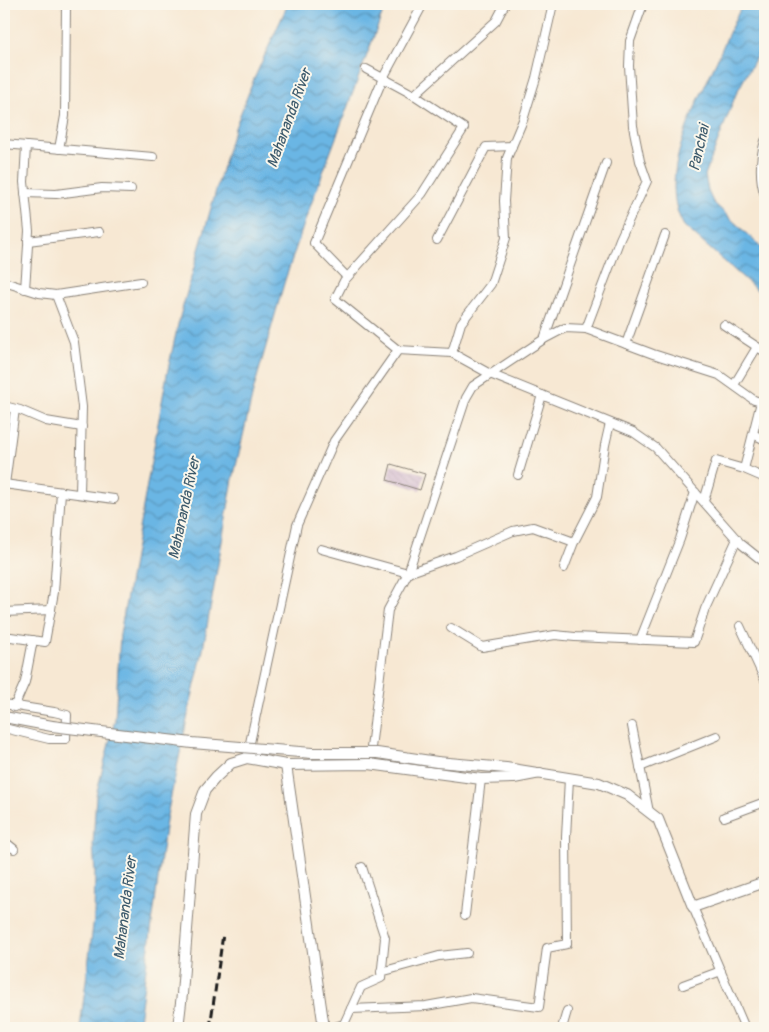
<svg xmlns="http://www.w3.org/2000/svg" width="769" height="1032" viewBox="0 0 769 1032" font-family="Pangolin,sans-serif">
  <defs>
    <pattern id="water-waves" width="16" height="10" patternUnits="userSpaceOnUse" patternTransform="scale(1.25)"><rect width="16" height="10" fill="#6bb6e4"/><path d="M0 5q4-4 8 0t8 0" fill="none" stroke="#5793b8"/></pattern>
    <pattern id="building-back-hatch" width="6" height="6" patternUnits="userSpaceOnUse" patternTransform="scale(1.25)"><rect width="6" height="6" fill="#c3a1c4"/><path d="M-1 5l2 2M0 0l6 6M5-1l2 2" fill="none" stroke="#9e829e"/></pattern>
  </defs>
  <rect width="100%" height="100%" fill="#fbf7ec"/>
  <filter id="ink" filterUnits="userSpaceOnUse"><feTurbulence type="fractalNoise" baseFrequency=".02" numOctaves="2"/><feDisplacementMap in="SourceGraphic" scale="10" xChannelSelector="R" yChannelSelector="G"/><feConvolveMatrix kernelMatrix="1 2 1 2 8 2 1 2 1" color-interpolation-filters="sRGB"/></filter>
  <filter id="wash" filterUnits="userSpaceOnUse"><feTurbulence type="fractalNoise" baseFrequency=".0096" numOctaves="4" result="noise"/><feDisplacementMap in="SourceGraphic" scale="20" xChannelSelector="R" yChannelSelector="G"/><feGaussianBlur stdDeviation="1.12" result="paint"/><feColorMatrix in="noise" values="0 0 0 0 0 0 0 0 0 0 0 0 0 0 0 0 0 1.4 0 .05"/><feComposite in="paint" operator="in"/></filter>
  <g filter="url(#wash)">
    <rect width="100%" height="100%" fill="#f7e8d3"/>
    <g fill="url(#water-waves)" stroke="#446980">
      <path d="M288 4H386L307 215 285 280 254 388 233 479 202 655 189 710 166 820 138 1028H80L94 918 95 873 93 845 96 795 115 720 120 634 167 374 179 320 231 138 254 79Z"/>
      <path d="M743 4H765V41L736 94 705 175 708 191 713 202 765 251V297L684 226C656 178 694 111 714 66 724 46 732 23 743 4Z"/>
    </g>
    <g id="blocks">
      <path fill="url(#building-back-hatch)" d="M391 464 425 474 420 490 387 480Z"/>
    </g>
  </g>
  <g filter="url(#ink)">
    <use href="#blocks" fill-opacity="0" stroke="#8a8278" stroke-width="1"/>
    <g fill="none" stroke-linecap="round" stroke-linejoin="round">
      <defs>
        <g id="minor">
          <path d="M366 69 414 95 464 128 422 194 344 281 335 299 398 350 452 353 490 374 633 432 656 448 740 543 765 563"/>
          <path d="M414 95 496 21 505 4"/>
          <path d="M765 141C760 157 759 180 765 195"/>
          <path d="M4 144 153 157"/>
          <path d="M59 149 65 116 66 4"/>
          <path d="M25 193 56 194 102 188 131 189"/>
          <path d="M437 240 486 147 512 146"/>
          <path d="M28 241 99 232"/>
          <path d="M347 277 314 243 383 78 423 4"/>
          <path d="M4 282 39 293 56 295 141 282"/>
          <path d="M25 289 29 231 24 182 26 146"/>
          <path d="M56 295 74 342 82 407 80 494"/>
          <path d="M724 325 765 352"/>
          <path d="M586 329 620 239 647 181 640 161 633 126 629 66 630 41 643 4"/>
          <path d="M544 339 606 163"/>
          <path d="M626 344 665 235"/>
          <path d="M452 353 461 323 491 284 506 238 504 201 507 158 523 120 536 78 553 4"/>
          <path d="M734 385 757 347"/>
          <path d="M4 406 20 410 46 421 82 427"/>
          <path d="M753 434 765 440"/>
          <path d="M744 469 761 402"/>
          <path d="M518 475 542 395"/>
          <path d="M4 484 114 499"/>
          <path d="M5 484 15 409"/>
          <path d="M704 501 716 461 744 469 765 478"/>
          <path d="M321 549 408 573 456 556 513 531 533 527 574 542"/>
          <path d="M564 568 574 542 597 497 605 445 610 423"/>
          <path d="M4 612 51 610"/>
          <path d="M740 626 765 680"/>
          <path d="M451 628 482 647 555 635 575 637 694 642 705 609 737 539"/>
          <path d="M4 636 45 642 54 592 61 492"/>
          <path d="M640 640 680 539 695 492"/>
          <path d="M4 704 54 712 67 715 66 739H49L4 728"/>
          <path d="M14 707 25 682 33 640"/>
          <path d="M632 726 649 812"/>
          <path d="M248 752 297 525 334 441 398 350"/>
          <path d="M370 756 388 610 408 573 466 398 473 386 544 339 565 328 586 329 653 354 719 375 754 400 765 403"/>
          <path d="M640 767 717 736"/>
          <path d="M724 817 765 802"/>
          <path d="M4 841 14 849"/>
          <path d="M693 907 745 1028"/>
          <path d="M465 915 481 779"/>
          <path d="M381 972 439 956 467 953"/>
          <path d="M683 985 721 971"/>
          <path d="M351 1009 426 1006 471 998 539 1007 547 948 567 944 566 837 569 778"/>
          <path d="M332 1028 344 1024 361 987 381 978 385 938 362 867"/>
          <path d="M562 1028 567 1011"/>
        </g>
        <g id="tertiary">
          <path d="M4 717 52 726"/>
          <path d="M437 762 506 768 599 783 627 795 658 819 693 907 765 882"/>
          <path d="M286 765 324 1028"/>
          <path d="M178 1028 182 994 196 814 205 790 216 777 231 763 247 758 286 765 369 764 481 779 514 778 540 773"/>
        </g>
      </defs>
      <use href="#minor" stroke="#8a8278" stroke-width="10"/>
      <use href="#tertiary" stroke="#8a8278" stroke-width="12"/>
      <use href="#minor" stroke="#fff" stroke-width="8"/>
      <use href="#tertiary" stroke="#fff" stroke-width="10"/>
      <path stroke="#1c1c1c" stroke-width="3" stroke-dasharray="8 4" stroke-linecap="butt" d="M210 1028 223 934"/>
      <defs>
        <path id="tertiary-bridge" d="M52 726 192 743 312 753H377L437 762"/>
      </defs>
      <use href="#tertiary-bridge" stroke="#8a8278" stroke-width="12" stroke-linecap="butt"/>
      <use href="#tertiary-bridge" stroke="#fff" stroke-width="10"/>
    </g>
  </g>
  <g text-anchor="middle" stroke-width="4" stroke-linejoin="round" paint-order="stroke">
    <g font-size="15" font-style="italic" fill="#3c5a6c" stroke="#fbf7ec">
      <text transform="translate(289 118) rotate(-70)" y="5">Mahananda River</text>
      <text transform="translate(699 148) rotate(-77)" y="5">Panchai</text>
      <text transform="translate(184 508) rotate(-78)" y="5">Mahananda River</text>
      <text transform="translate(125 908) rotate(-83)" y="5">Mahananda River</text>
    </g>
  </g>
  <rect width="769" height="1032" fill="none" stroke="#fbf7ec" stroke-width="20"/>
</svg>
